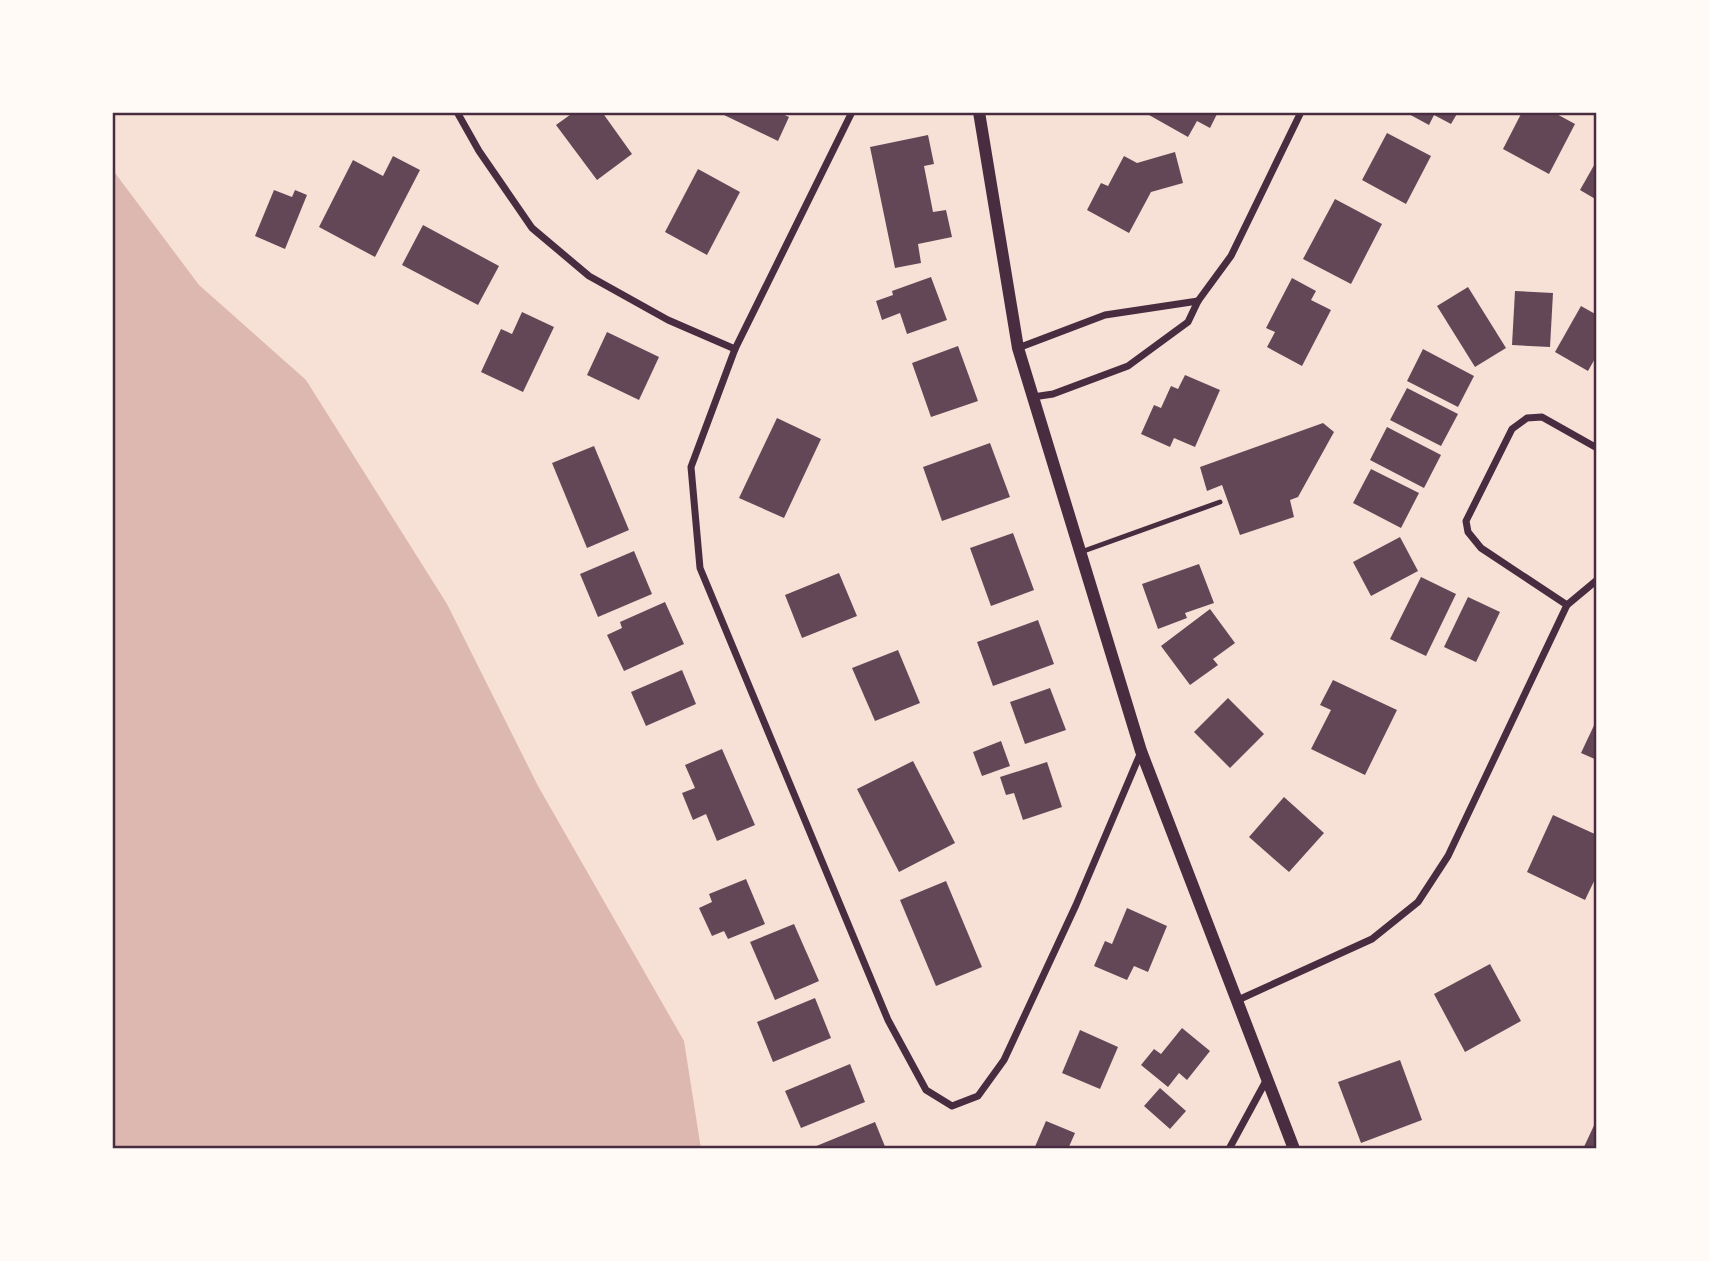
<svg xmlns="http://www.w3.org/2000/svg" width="1709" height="1261" viewBox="0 0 1709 1261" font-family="'Exo 2',sans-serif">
  <rect width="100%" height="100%" fill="#f7e1d7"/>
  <path fill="#dcb8b0" d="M112 169 199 285 306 380 447 604 538 786 684 1041 701 1149H112Z"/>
  <g fill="#644757">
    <path d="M574 112H602L632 154 597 180 556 125Z"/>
    <path d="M725 112H778L789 117 778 141 724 115Z"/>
    <path d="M1151 112H1218L1210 128 1197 121 1188 137 1149 115Z"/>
    <path d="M1405 112H1458L1451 124 1434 115 1429 125Z"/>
    <path d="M1522 112H1553L1575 124 1549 174 1503 149Z"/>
    <path d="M1387 133 1431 156 1406 204 1362 180Z"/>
    <path d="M928 135 934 164 924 166 933 212 946 210 952 237 918 244 921 263 895 268 870 147Z"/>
    <path d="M1175 152 1183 183 1151 192 1129 233 1087 210 1101 183 1108 186 1124 156 1137 163Z"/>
    <path d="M393 156 420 170 375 257 319 227 353 160 383 176Z"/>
    <path d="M1597 160V200L1580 190Z"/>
    <path d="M698 169 740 192 707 255 665 232Z"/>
    <path d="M274 190 292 197 295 190 307 195 285 249 255 236Z"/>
    <path d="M1335 199 1382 224 1351 284 1303 259Z"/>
    <path d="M423 225 499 266 478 305 402 265Z"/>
    <path d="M931 277 947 320 907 334 900 313 882 320 876 301 893 295 892 291Z"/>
    <path d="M1292 278 1316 291 1311 300 1331 310 1302 366 1267 347 1275 332 1266 328Z"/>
    <path d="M1468 287 1506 348 1475 367 1437 306Z"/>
    <path d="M1515 291 1553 293 1550 347 1512 345Z"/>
    <path d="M1581 306 1597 315V355L1588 371 1555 352Z"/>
    <path d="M522 312 554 327 523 392 481 372 501 329 512 334Z"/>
    <path d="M607 332 659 357 639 400 587 375Z"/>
    <path d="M958 346 978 401 931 417 912 363Z"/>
    <path d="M1423 349 1474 376 1458 407 1407 381Z"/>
    <path d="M1185 375 1220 390 1195 447 1174 438 1170 447 1141 434 1154 405 1161 408 1171 386 1178 389Z"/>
    <path d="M1407 388 1458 414 1441 446 1390 420Z"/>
    <path d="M777 418 821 439 784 518 739 498Z"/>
    <path d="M1323 423 1334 432 1298 497 1290 500 1294 517 1240 535 1222 485 1207 491 1200 467Z"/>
    <path d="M1387 427 1441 455 1424 488 1370 460Z"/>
    <path d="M990 443 1010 497 942 521 923 467Z"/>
    <path d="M594 446 629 530 587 548 552 463Z"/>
    <path d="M1371 469 1419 493 1401 528 1353 503Z"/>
    <path d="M1013 533 1034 590 991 606 970 548Z"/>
    <path d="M1400 537 1418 571 1371 596 1353 562Z"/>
    <path d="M634 551 652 594 598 617 580 574Z"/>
    <path d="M1199 564 1214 603 1185 613 1187 618 1158 629 1142 584Z"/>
    <path d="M839 573 857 616 802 638 785 595Z"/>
    <path d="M1421 577 1456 594 1426 656 1390 639Z"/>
    <path d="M1468 597 1500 612 1476 662 1444 647Z"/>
    <path d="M665 602 684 644 624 671 607 635 622 628 620 622Z"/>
    <path d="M1210 609 1235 643 1213 659 1218 665 1190 685 1161 646Z"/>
    <path d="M1038 620 1054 664 993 686 977 642Z"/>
    <path d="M898 650 920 703 875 721 852 668Z"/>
    <path d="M682 670 696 704 646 726 631 692Z"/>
    <path d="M1333 680 1397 710 1365 775 1311 749 1331 710 1320 705Z"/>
    <path d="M1050 688 1066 730 1025 744 1010 702Z"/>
    <path d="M1228 698 1264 734 1230 768 1194 732Z"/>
    <path d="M1597 719V760L1581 753Z"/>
    <path d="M1001 741 1010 766 982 776 973 752Z"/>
    <path d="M722 749 755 825 717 841 706 814 693 820 682 793 695 788 685 765Z"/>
    <path d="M913 761 955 843 899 872 857 789Z"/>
    <path d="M1047 762 1062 807 1023 820 1014 793 1006 795 1000 777Z"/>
    <path d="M1284 797 1324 833 1289 872 1249 837Z"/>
    <path d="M1553 815 1597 835V875L1585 900 1527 872Z"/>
    <path d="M746 879 765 924 728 939 724 931 712 936 699 908 712 902 709 894Z"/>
    <path d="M946 881 982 967 936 986 900 900Z"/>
    <path d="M1127 908 1167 926 1148 972 1134 966 1127 980 1094 966 1105 941 1112 944Z"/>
    <path d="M794 924 819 981 775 1000 750 942Z"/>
    <path d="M1490 964 1521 1021 1465 1052 1434 994Z"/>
    <path d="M815 998 831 1038 773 1062 757 1022Z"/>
    <path d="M1182 1028 1210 1051 1187 1080 1179 1073 1168 1087 1141 1065 1154 1049 1161 1054Z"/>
    <path d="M1080 1030 1118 1047 1100 1089 1062 1073Z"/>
    <path d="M1400 1060 1422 1120 1361 1143 1338 1082Z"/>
    <path d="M850 1064 865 1102 801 1128 785 1091Z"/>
    <path d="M1160 1088 1186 1111 1170 1129 1144 1106Z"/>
    <path d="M1597 1119V1149H1583Z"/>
    <path d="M1046 1121 1075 1133 1068 1149H1034Z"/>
    <path d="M875 1122 886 1149H809Z"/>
  </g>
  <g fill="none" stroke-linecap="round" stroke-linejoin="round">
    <path stroke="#4a2c40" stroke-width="5" d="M1081 552 1220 502"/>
    <g stroke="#4a2c40" stroke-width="7">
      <path d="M457 112 479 151 532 228 589 276 668 320 735 349"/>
      <path d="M852 112 735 349 691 467 700 568 888 1020 926 1090 952 1106 978 1096 1004 1060 1076 905 1141 752"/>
      <path d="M1018 348 1105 315 1198 301"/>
      <path d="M1033 397 1053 394 1128 366 1188 322 1198 301 1231 256 1301 112"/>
      <path d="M1567 605 1481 548 1468 532 1466 521 1512 429 1527 418 1542 417 1597 448"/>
      <path d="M1238 1000 1372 939 1418 902 1448 856 1567 605 1597 580"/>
      <path d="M1229 1149 1267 1079"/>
    </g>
    <path stroke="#4a2c40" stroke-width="12" d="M979 112 1018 348 1141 751 1294 1149"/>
  </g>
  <rect width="1709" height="1261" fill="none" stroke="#fffaf5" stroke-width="228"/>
  <rect x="114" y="114" width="1481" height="1033" fill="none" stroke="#4a2c40" stroke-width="2.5"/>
</svg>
